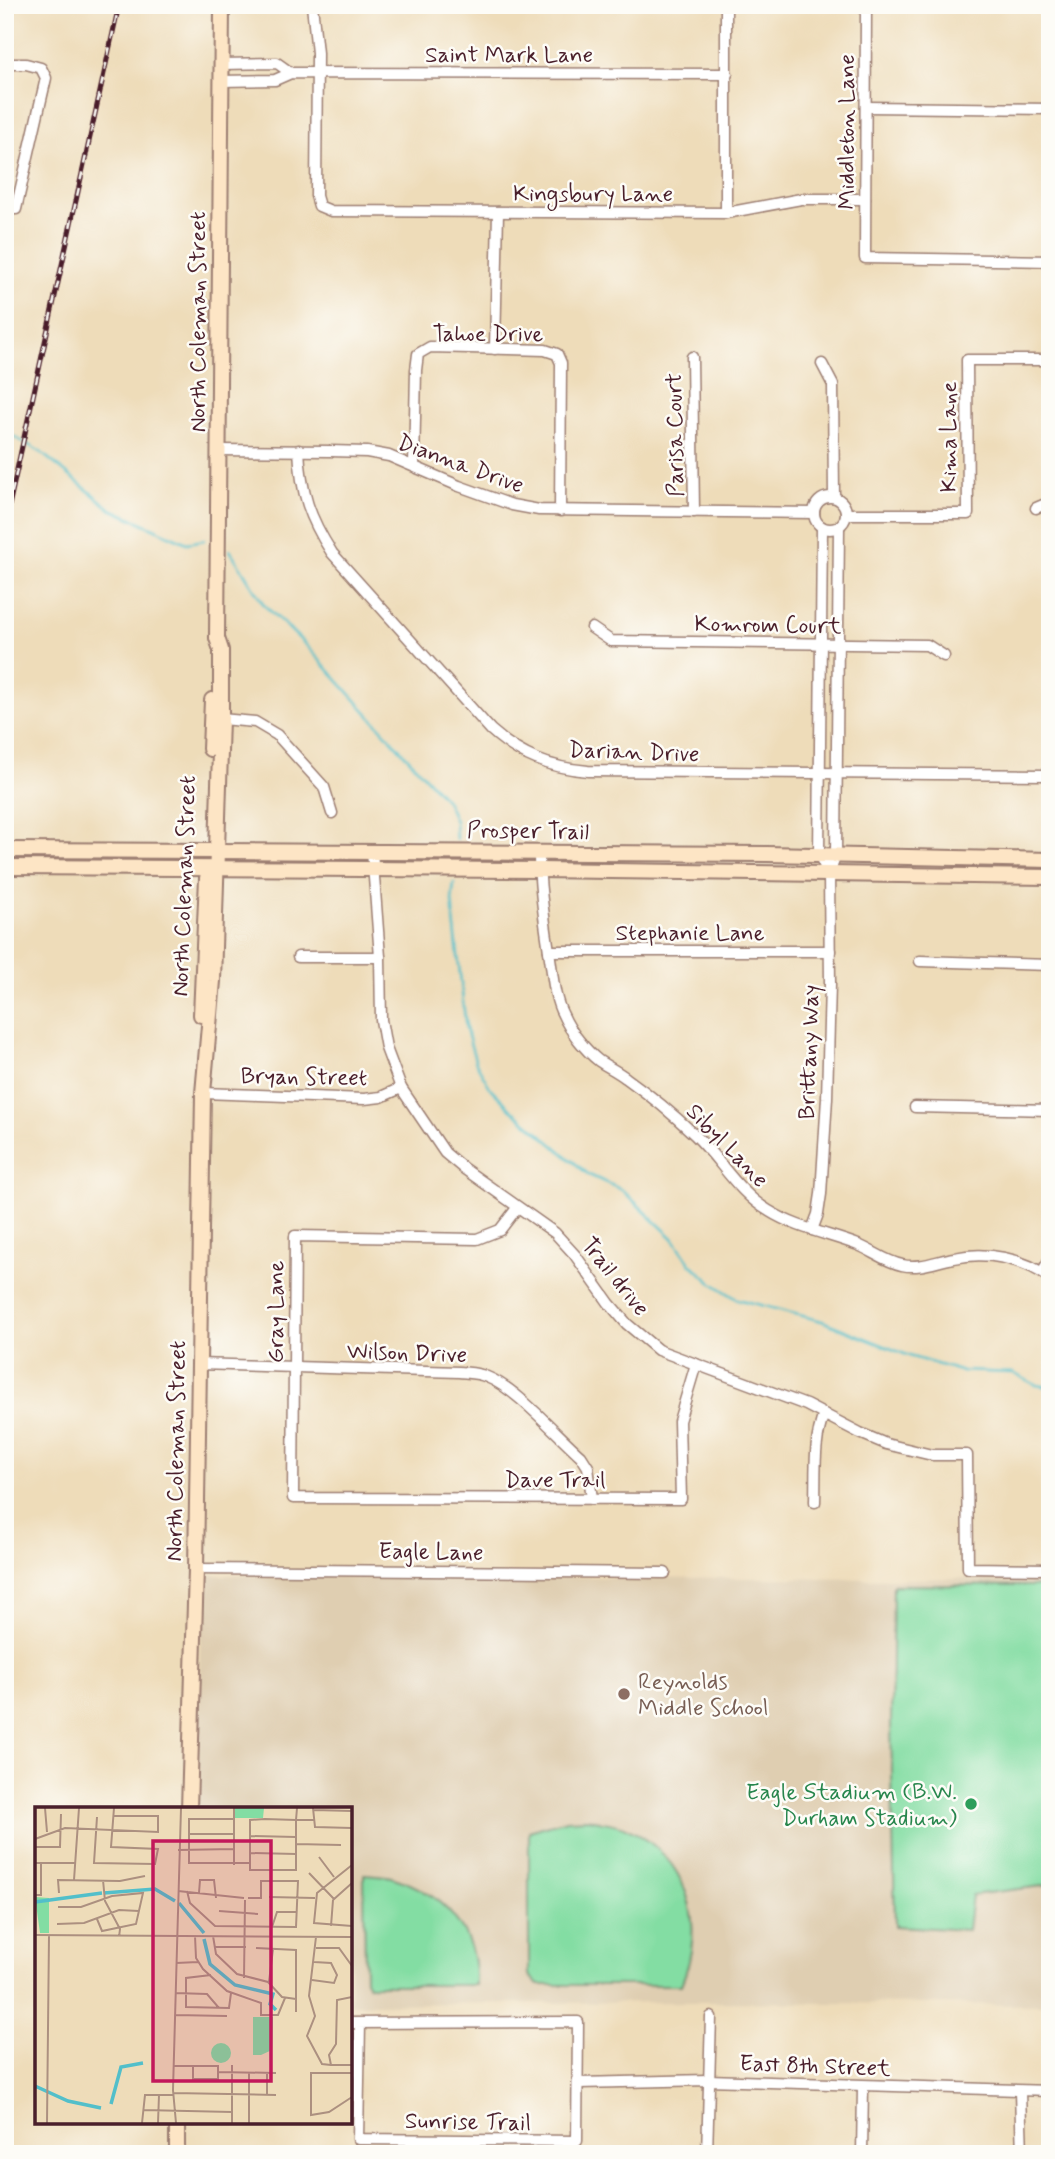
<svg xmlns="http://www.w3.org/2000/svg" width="1055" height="2159" viewBox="0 0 1055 2159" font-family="Mynerve,sans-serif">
  <rect width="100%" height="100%" fill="#fdfcf7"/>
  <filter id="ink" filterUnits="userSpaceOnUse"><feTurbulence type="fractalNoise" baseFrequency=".0143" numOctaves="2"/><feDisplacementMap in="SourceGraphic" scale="14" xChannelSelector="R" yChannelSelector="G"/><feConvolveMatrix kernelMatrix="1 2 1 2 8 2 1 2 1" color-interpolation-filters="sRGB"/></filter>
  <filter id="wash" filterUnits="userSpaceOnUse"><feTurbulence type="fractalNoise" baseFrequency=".00686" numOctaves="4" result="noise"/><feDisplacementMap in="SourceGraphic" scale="28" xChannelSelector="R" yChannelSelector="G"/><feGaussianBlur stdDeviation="1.57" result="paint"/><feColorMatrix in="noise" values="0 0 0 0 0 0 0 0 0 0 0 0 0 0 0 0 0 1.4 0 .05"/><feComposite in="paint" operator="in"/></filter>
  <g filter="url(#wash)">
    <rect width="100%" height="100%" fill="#eedcb9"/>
    <path fill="#dfceb1" d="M208 1575 900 1579 1050 1577V2005L702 2002 350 2004V1809H196L202 1578Z"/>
    <g fill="#83dda3" stroke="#667e67" stroke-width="2">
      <path d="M893 1585 1050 1586V1885L972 1895 968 1930 895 1926 891 1723Z"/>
      <path d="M589 1819C601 1822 615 1823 626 1828 689 1857 707 1925 681 1985H538L529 1975V1831L566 1820Z"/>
      <path d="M364 1874C373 1875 383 1875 391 1877 442 1892 478 1931 475 1985H368L365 1980Z"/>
    </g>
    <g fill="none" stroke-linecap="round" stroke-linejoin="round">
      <g stroke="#52bfca" stroke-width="2.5">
        <path d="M5 434H9L39 451 111 509 187 543 204 540"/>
        <path d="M230 550 264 605 305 644 446 800 455 821 456 839"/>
        <path d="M454 883 452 901 466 1029 476 1063 491 1089 511 1109 589 1175 622 1190 673 1238 691 1264 712 1283 737 1299 822 1321 912 1357 960 1371 1013 1373 1036 1385 1050 1387"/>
      </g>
    </g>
  </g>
  <g filter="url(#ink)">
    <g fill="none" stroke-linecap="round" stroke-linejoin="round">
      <defs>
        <g id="street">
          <path d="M312 5 317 53 316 196 319 206 331 211 726 213 801 199H865"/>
          <path d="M866 5 865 258 1050 261"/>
          <path d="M5 64H26L41 68 46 78 16 209H5"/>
          <path d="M222 64 277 63 291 73"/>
          <path d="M221 81 275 80 291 73 727 74"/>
          <path d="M866 107 1050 109"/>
          <path d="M726 213V5"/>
          <path d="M495 349 498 212"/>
          <path d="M692 357 694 512"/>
          <path d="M822 364 833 385 834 497"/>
          <path d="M220 450 330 451 367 452 389 456 459 486 512 505 539 510 814 513"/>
          <path d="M299 450C301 493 309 517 332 553L491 730C520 756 550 768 588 771L1050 775"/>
          <path d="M414 466 416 370 418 354 430 347 545 350 557 354 561 363 560 511"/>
          <circle cx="830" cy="513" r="16"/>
          <path d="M1036 508 1050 502"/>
          <path d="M847 514H968L967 360H1050"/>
          <path d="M822 527 819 855 829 874"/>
          <path d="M592 628 611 641 927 645 944 656"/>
          <path d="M221 719 255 722 277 735 324 787 332 813"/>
          <path d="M372 851 380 957 381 1020 386 1048 401 1088 445 1153 463 1168 555 1233 575 1255 609 1303 627 1324 658 1350 806 1405 860 1433 886 1444 932 1455H967L968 1568 1050 1569"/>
          <path d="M539 853C539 888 545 923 550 958 553 977 554 998 563 1015 570 1031 585 1050 599 1061 608 1067 617 1071 626 1078 650 1095 674 1115 695 1135 721 1160 738 1193 769 1211 796 1228 829 1234 858 1245 873 1251 886 1262 902 1265 920 1269 936 1261 954 1258 986 1251 1023 1258 1050 1278"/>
          <path d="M549 951H830"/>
          <path d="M298 957H380"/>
          <path d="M920 961 1050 965"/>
          <path d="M203 1093 364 1099 381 1097 401 1088"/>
          <path d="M915 1107 1050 1110"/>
          <path d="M517 1208 500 1230 477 1239 295 1236 293 1498 681 1499 679 1421 696 1364"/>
          <path d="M812 1230 818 1214 821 1194 827 1098 830 984 829 874 836 855 839 527"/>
          <path d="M1042 1272 1050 1259"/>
          <path d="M198 1364 459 1372C468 1373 479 1373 487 1377 516 1388 556 1434 581 1456L588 1467 592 1499"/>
          <path d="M815 1502C816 1472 813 1442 824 1414"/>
          <path d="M196 1569 665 1573"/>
          <path d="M350 2023 578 2022 577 2141 358 2139 360 2023"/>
          <path d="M579 2083 708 2080 1050 2091"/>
          <path d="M1020 2092 1022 2154"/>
          <path d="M707 2154 711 2017"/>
          <path d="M862 2154 863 2086"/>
        </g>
        <g id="secondary">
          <path d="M210 749 212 700"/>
          <path d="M5 850 767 854 1050 860"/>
          <path d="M5 867 539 870 1050 877"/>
          <path d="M201 1015 207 878"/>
          <path d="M189 1809 196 1569 203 1093 213 981 221 719V650L217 638 222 5"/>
          <path d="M177 2154V2122"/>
        </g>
      </defs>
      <use href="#street" stroke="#9c7e72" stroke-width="13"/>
      <use href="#secondary" stroke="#9c7e72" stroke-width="18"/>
      <use href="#street" stroke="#fff" stroke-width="10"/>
      <use href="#secondary" stroke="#fde5c5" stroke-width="14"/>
      <defs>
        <path id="rail" d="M5 524 119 5"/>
      </defs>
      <use href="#rail" stroke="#4a1f2b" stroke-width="5"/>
      <use href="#rail" stroke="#fdfcf7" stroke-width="2.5" stroke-dasharray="8" stroke-linecap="butt"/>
    </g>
  </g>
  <circle fill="#8d6e63" stroke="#fdfcf7" stroke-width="2.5" cx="624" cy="1694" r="7"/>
  <circle fill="#2e9e5b" stroke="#fdfcf7" stroke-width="2.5" cx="971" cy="1804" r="7"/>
  <g text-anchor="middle" stroke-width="5" stroke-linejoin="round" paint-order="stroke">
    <g font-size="23" fill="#4a1f2b" stroke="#fdfcf7">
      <text x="509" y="62">Saint Mark Lane</text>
      <text transform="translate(846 132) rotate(-90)" y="8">Middleton Lane</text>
      <text x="593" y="201">Kingsbury Lane</text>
      <text transform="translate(197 322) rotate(-90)" y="8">North Coleman Street</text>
      <text x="488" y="341">Tahoe Drive</text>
      <text transform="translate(674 435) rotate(-91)" y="8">Parisa Court</text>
      <text transform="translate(948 437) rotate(-90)" y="8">Kima Lane</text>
      <text transform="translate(461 463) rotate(20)" y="8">Dianna Drive</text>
      <text transform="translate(768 624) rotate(1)" y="8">Komrom Court</text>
      <text transform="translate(634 751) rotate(2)" y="8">Darian Drive</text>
      <text transform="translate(528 830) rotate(1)" y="8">Prosper Trail</text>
      <text transform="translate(183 886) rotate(-88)" y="8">North Coleman Street</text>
      <text x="690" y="940">Stephanie Lane</text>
      <text transform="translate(808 1052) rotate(-88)" y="8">Brittany Way</text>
      <text transform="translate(304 1076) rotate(1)" y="8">Bryan Street</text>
      <text transform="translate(728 1145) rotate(46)" y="8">Sibyl Lane</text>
      <text transform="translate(616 1276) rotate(51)" y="8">Trail drive</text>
      <text transform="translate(275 1312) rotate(-90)" y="8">Gray Lane</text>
      <text transform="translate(407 1352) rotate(2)" y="8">Wilson Drive</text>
      <text transform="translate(175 1451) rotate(-89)" y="8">North Coleman Street</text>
      <text x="555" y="1487">Dave Trail</text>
      <text transform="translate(431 1551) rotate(1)" y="8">Eagle Lane</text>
      <text transform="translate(815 2065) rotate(2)" y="8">East 8th Street</text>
      <text transform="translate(468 2121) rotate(1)" y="8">Sunrise Trail</text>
    </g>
    <g font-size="23" fill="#785e54" stroke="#fdfcf7" text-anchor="start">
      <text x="638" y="1689">Reynolds<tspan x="638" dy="26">Middle School</tspan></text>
    </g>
    <g font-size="23" fill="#27864d" stroke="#fdfcf7" text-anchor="end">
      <text x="957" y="1799">Eagle Stadium (B.W.<tspan x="957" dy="26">Durham Stadium)</tspan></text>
    </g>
  </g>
  <g transform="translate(35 1807)">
    <rect width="317" height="317" fill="#eedcb9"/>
    <path d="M200 1H229L228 11H200ZM0 90 14 91V126H5Z" fill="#83dda3"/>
    <path d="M218 210H238L237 243 226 248H218ZM176 246a10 10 0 1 1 20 0a10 10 0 1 1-20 0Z" fill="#83dda3"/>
    <path fill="none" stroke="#52bfca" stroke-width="3.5" d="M69 86 120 82 140 94M0 95 67 86M144 96 169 126M169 132 175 157 200 178 238 187 235 197 241 203M0 279 33 294 66 301M76 297 86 260 108 256"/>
    <path fill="none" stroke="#ac9080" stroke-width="2" d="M10 1 12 25M262 1 261 13V63H215V13L230 12 261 13H279M278 1 280 20 317 21M279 3 317 4M62 10 59 56 120 57 123 42 76 40 79 1M199 12H154V56H215M153 27H199M215 29 261 30M0 32 30 21 123 25V9H78M261 37 306 38M0 40H25L26 7M143 43 199 42M215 46 261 47M284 50 299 70M0 56H40M199 58V1M317 58 282 86 279 116 317 119M274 66 299 92M39 73 44 1M68 73 70 94 85 122 84 130M143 84 209 91M152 84 155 96 180 119 261 120 263 74H226V91H213M24 86 23 73 85 74 110 69M164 86 165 73H179L181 91M0 88H6V56M234 90 280 91M23 100H46L77 89 108 86 101 117 67 124 62 112M184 104 223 107M143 106 146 1M22 117 49 116 84 103 104 104M296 119 298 93 317 76M237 120 242 105H262M0 128 317 130M160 129 161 151 168 162 192 184 226 196V208H243L250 191M178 129 181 147 202 167 233 175 247 190 261 192M281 130 274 189 280 209 272 229 287 257 296 258M179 140H211M221 141 261 143V205M281 141H304L317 159M141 156 163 155M176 168 151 171V200L194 201 196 186M209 171 210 93M277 173 299 176 302 168 296 156 279 155M234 175 238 142M140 186 172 187 184 201M317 190 302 193 301 237 294 248 296 258H317M140 208 192 209M139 259H183V272H158V259M183 265 241 266M317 266H276V308L294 305 317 290M138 286 241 288M232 288V266M108 303 197 305M12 316 14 128M107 316 110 288H138M123 316 124 288M141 316 138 283 143 105M197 316V258M214 316V266"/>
    <path fill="#c2185b" fill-opacity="0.15" stroke="#c2185b" stroke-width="3.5" d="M118 34H236V274H118Z"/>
    <rect width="317" height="317" fill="none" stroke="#4a1f2b" stroke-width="3.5"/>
  </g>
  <rect width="1055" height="2159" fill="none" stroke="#fdfcf7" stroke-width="28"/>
</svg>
